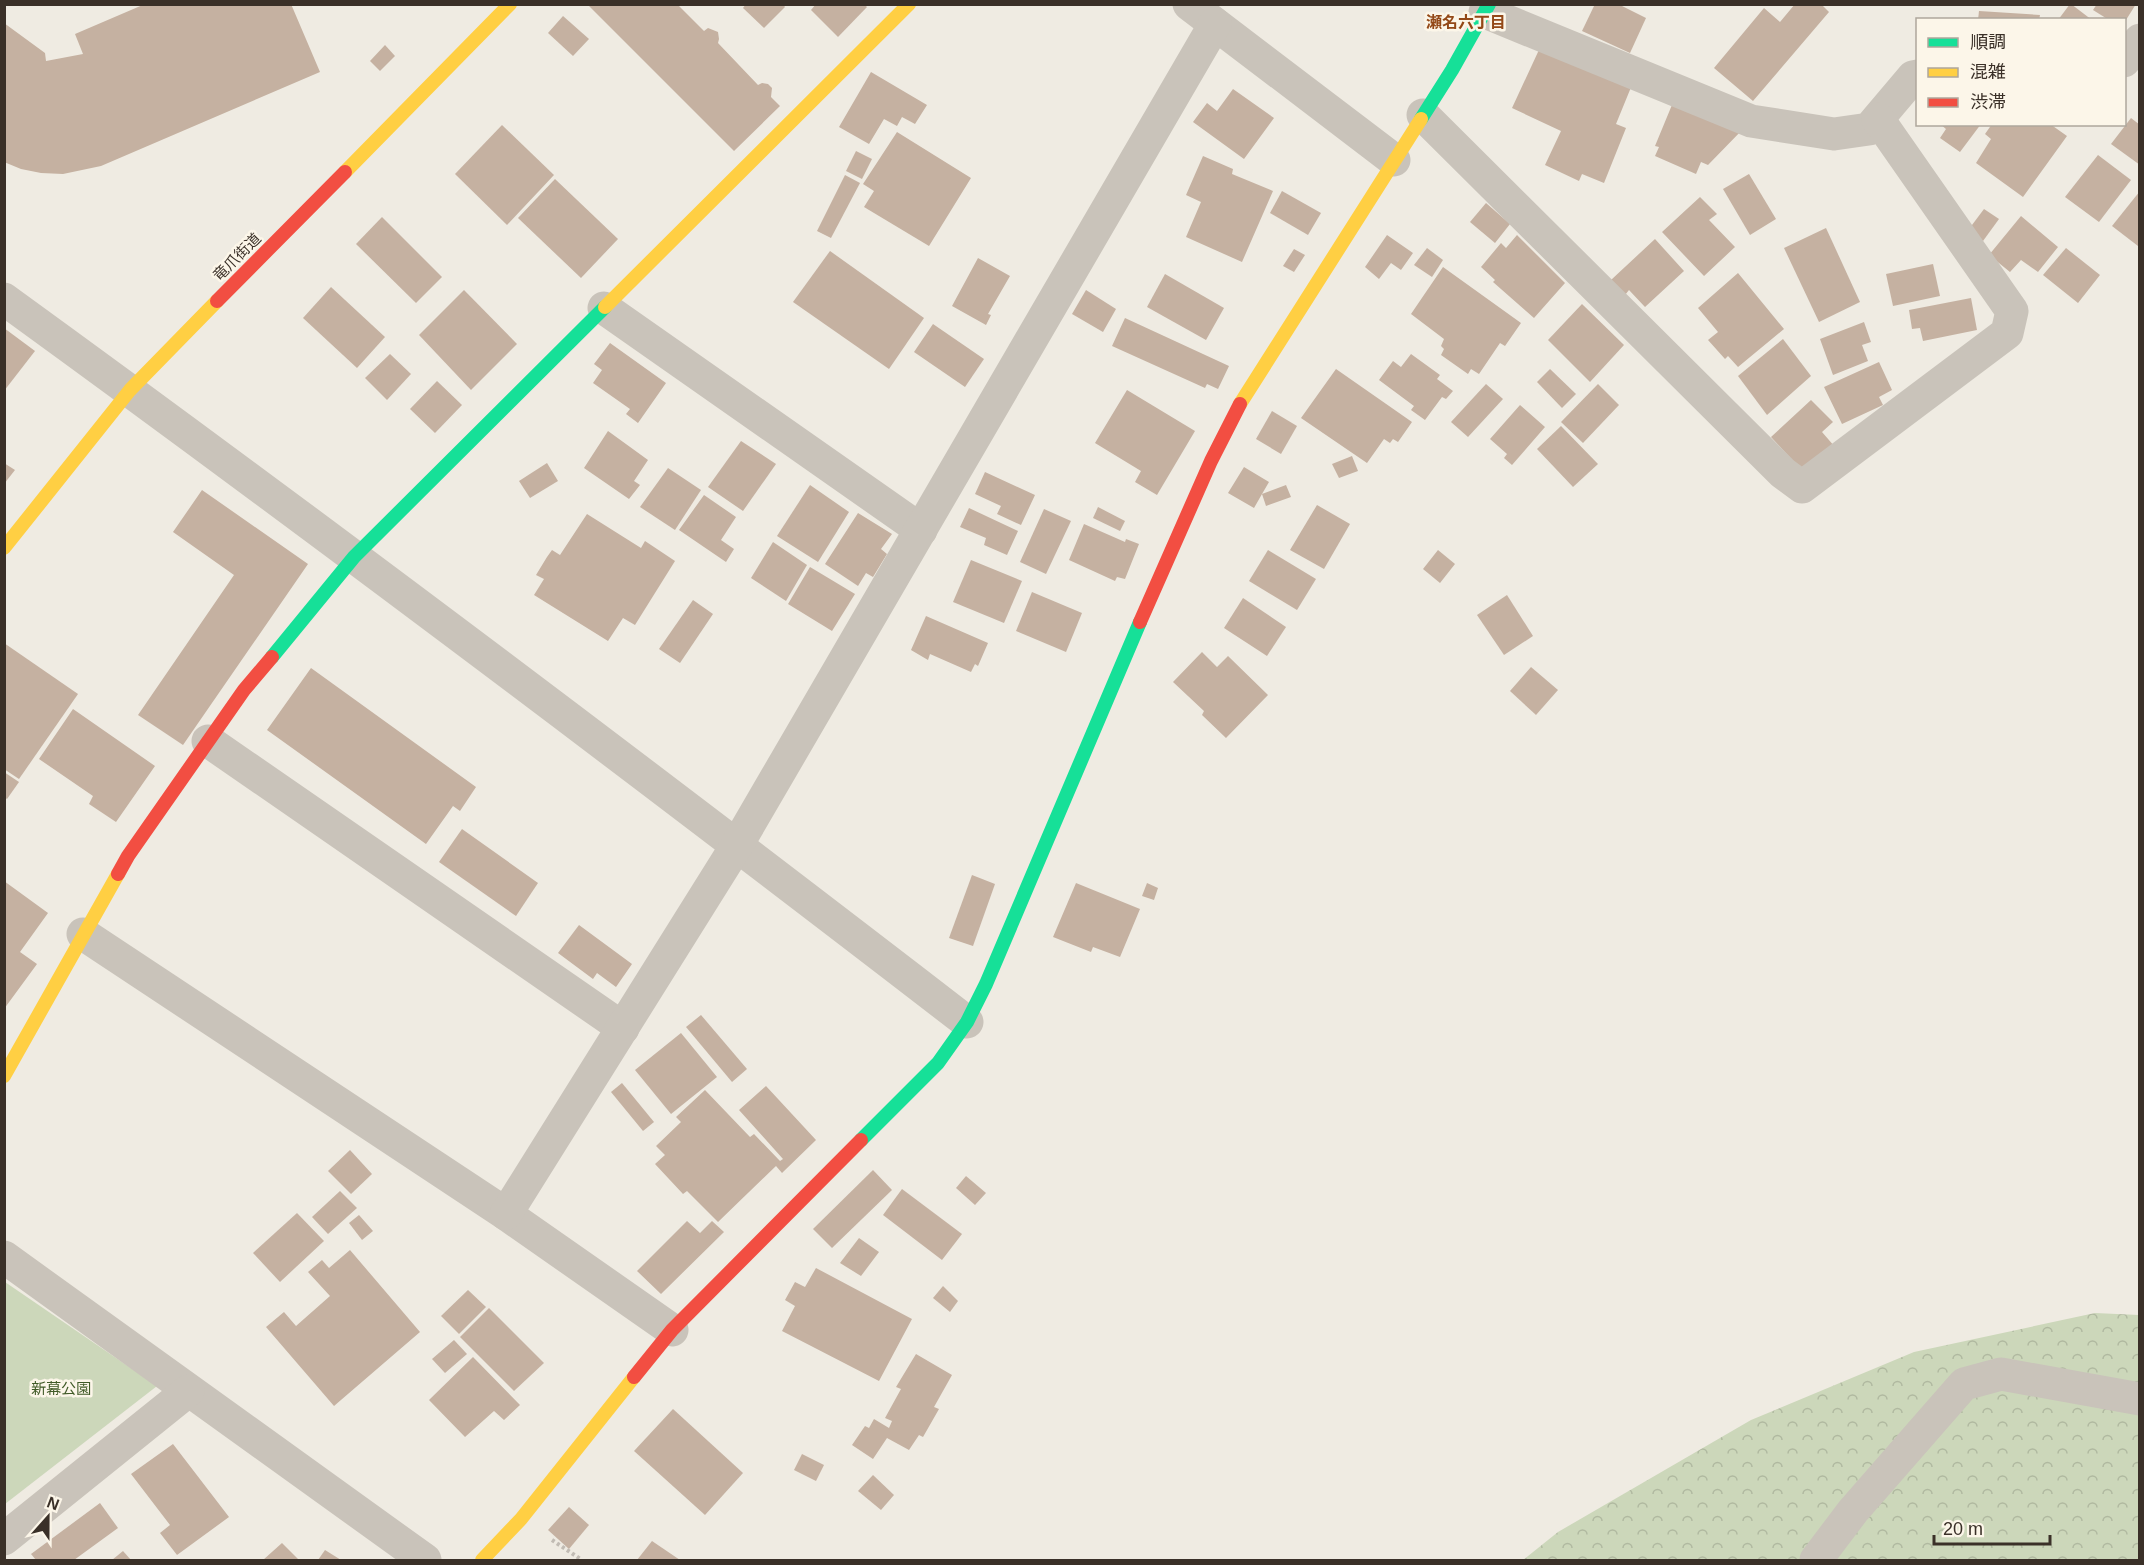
<svg xmlns="http://www.w3.org/2000/svg" width="2144" height="1565" viewBox="0 0 2144 1565" font-family="Arial,'Noto Sans JP',sans-serif">
  <defs>
    <pattern id="forest-crowns" width="20" height="18" patternUnits="userSpaceOnUse" patternTransform="scale(1.5)"><rect width="20" height="18" fill="#ccd7ba"/><path d="M2 6a3 3 0 1 1 6 0M12 15a3 3 0 1 1 6 0" fill="none" stroke="#b0b9a0"/></pattern>
  </defs>
  <rect width="100%" height="100%" fill="#efebe2"/>
  <path fill="url(#forest-crowns)" d="M2095 1313 2139 1315V1560H1523L1558 1532 1751 1420 1914 1352Z"/>
  <path fill="#ccd7ba" d="M5 1282 157 1386 5 1504Z"/>
  <g fill="#c5b1a1">
    <path d="M145 4H291L320 72 101 166 63 174 41 173 21 169 4 162V23L45 53 46 61 83 54 75 34Z"/>
    <path d="M587 4H677L704 31 708 28 718 32 719 39 718 43 758 85 762 83 768 84 772 88 771 97 780 106 734 151Z"/>
    <path d="M746 4H783L785 7 764 28 743 8Z"/>
    <path d="M816 4H864L867 7 838 37 811 10Z"/>
    <path d="M1595 4H1618L1646 18 1630 53 1582 31Z"/>
    <path d="M1795 4H1821L1829 12 1753 101 1714 68 1764 8 1780 22Z"/>
    <path d="M2070 4H2071L2092 20H2058Z"/>
    <path d="M2097 4H2136L2126 20H2109L2093 10Z"/>
    <path d="M1979 11 2040 15 2039 20H1978Z"/>
    <path d="M563 16 589 39 573 56 548 33Z"/>
    <path d="M1544 39 1634 80 1616 124 1626 128 1604 183 1582 174 1579 181 1545 165 1561 131 1512 108Z"/>
    <path d="M385 45 395 56 380 71 370 61Z"/>
    <path d="M871 72 927 105 915 124 902 117 897 126 884 119 869 144 839 127Z"/>
    <path d="M1233 89 1274 118 1244 159 1193 122 1207 103 1217 111Z"/>
    <path d="M1674 100 1744 128 1708 165 1701 162 1696 174 1655 156 1659 147 1655 146Z"/>
    <path d="M2131 118 2140 125V165L2111 144Z"/>
    <path d="M1940 124H1981L1960 152 1940 138 1946 129Z"/>
    <path d="M1992 124H2050L2067 136 2023 197 1976 163 1991 139 1985 134Z"/>
    <path d="M502 125 554 175 507 225 455 174Z"/>
    <path d="M897 132 971 178 929 246 864 207 874 191 863 184Z"/>
    <path d="M856 151 872 159 862 179 846 171Z"/>
    <path d="M2098 155 2131 180 2099 222 2065 197Z"/>
    <path d="M1203 156 1233 169 1232 174 1273 191 1242 262 1186 237 1201 202 1186 195Z"/>
    <path d="M1749 174 1776 219 1750 235 1723 189Z"/>
    <path d="M845 175 860 183 831 238 817 231Z"/>
    <path d="M555 179 618 239 581 278 518 218Z"/>
    <path d="M1282 191 1321 213 1308 235 1270 213Z"/>
    <path d="M2140 191V244L2138 246 2112 226Z"/>
    <path d="M1700 197 1717 214 1709 220 1735 247 1704 276 1662 232Z"/>
    <path d="M1486 203 1510 224 1495 243 1470 222Z"/>
    <path d="M1984 209 1999 219 1983 241 1969 229Z"/>
    <path d="M2021 216 2058 247 2038 272 2021 260 2010 272 1989 255Z"/>
    <path d="M382 217 442 277 416 303 356 244Z"/>
    <path d="M1826 228 1860 302 1819 322 1784 248Z"/>
    <path d="M1387 235 1413 253 1401 270 1391 263 1379 279 1365 267Z"/>
    <path d="M1517 235 1565 283 1534 318 1493 282 1495 280 1481 267 1501 243 1506 248Z"/>
    <path d="M1655 239 1684 271 1645 307 1629 290 1625 295 1611 280Z"/>
    <path d="M1427 248 1443 260 1432 277 1414 265Z"/>
    <path d="M2066 248 2100 275 2078 303 2043 275Z"/>
    <path d="M1294 249 1305 255 1294 272 1283 266Z"/>
    <path d="M830 251 924 318 889 369 793 302Z"/>
    <path d="M978 258 1010 276 988 314 991 315 986 325 952 306Z"/>
    <path d="M1933 264 1940 296 1893 306 1886 274Z"/>
    <path d="M1443 267 1521 323 1505 346 1500 343 1479 374 1471 369 1468 374 1441 355 1444 349 1441 346 1444 339 1411 314Z"/>
    <path d="M1738 273 1784 329 1738 367 1728 356 1725 359 1708 340 1718 332 1698 308Z"/>
    <path d="M1165 274 1224 308 1206 340 1147 307Z"/>
    <path d="M331 287 385 337 357 368 303 318Z"/>
    <path d="M464 290 517 344 471 390 419 335Z"/>
    <path d="M1086 290 1116 309 1103 332 1072 314Z"/>
    <path d="M1971 298 1977 330 1923 341 1920 328 1912 329 1909 310Z"/>
    <path d="M1582 304 1624 345 1590 382 1548 340Z"/>
    <path d="M1125 318 1229 366 1218 389 1207 384 1205 388 1112 346Z"/>
    <path d="M1864 322 1871 342 1862 345 1868 361 1833 375 1820 339Z"/>
    <path d="M933 324 984 359 965 387 914 352Z"/>
    <path d="M4 328 35 351 4 391Z"/>
    <path d="M1783 339 1811 376 1767 415 1738 376Z"/>
    <path d="M610 343 666 383 638 423 626 414 630 409 593 383 602 370 594 364Z"/>
    <path d="M390 354 411 374 387 400 365 378Z"/>
    <path d="M1411 354 1440 375 1437 379 1453 391 1446 399 1442 397 1425 420 1411 410 1414 406 1379 380 1393 361 1401 367Z"/>
    <path d="M1879 362 1892 390 1879 397 1883 405 1842 424 1824 387Z"/>
    <path d="M1336 369 1412 422 1398 442 1393 439 1390 443 1384 439 1367 463 1301 418Z"/>
    <path d="M1550 369 1576 394 1562 408 1537 382Z"/>
    <path d="M437 381 462 405 435 433 410 409Z"/>
    <path d="M1486 384 1503 399 1468 437 1451 422Z"/>
    <path d="M1598 384 1619 405 1583 443 1561 422Z"/>
    <path d="M1127 390 1195 431 1157 495 1135 482 1141 471 1095 443Z"/>
    <path d="M1811 400 1833 422 1822 432 1835 447 1805 474 1771 437Z"/>
    <path d="M1520 405 1545 427 1512 465 1504 458 1507 454 1490 439Z"/>
    <path d="M1272 411 1297 426 1281 454 1256 439Z"/>
    <path d="M1561 426 1598 464 1573 487 1537 449Z"/>
    <path d="M608 431 648 460 634 481 640 485 629 499 584 468Z"/>
    <path d="M741 441 776 464 743 511 708 487Z"/>
    <path d="M1352 456 1358 471 1339 478 1332 464Z"/>
    <path d="M4 463 15 470 4 484Z"/>
    <path d="M547 463 558 481 530 498 519 481Z"/>
    <path d="M1244 467 1269 482 1262 494 1286 485 1291 497 1266 506 1262 494 1254 508 1228 493Z"/>
    <path d="M668 468 701 490 675 530 640 507Z"/>
    <path d="M985 472 1035 495 1021 525 997 514 1001 506 975 494Z"/>
    <path d="M810 485 849 512 818 562 777 536Z"/>
    <path d="M202 490 308 564 183 745 138 715 234 575 173 532Z"/>
    <path d="M704 495 736 517 721 540 734 549 726 562 679 530Z"/>
    <path d="M1317 505 1350 524 1324 569 1290 550Z"/>
    <path d="M1098 507 1125 521 1120 531 1093 518Z"/>
    <path d="M969 508 1018 531 1007 555 984 545 986 538 960 527Z"/>
    <path d="M1044 509 1071 521 1046 574 1020 562Z"/>
    <path d="M858 513 892 534 881 549 887 554 873 577 866 573 858 586 825 564Z"/>
    <path d="M587 514 641 548 645 541 675 561 635 625 623 618 608 641 534 595 544 579 536 575 547 557 552 550 560 555Z"/>
    <path d="M1084 524 1125 542 1126 539 1139 544 1125 579 1117 577 1115 581 1069 560Z"/>
    <path d="M773 542 807 565 786 601 751 578Z"/>
    <path d="M1268 550 1316 579 1297 610 1249 581Z"/>
    <path d="M1438 550 1455 564 1440 583 1423 569Z"/>
    <path d="M971 560 1022 581 1004 623 953 602Z"/>
    <path d="M810 567 855 594 832 631 788 604Z"/>
    <path d="M1032 592 1082 613 1066 652 1016 631Z"/>
    <path d="M1507 595 1533 636 1504 655 1477 615Z"/>
    <path d="M1243 598 1286 627 1267 656 1224 628Z"/>
    <path d="M693 600 713 614 680 663 659 649Z"/>
    <path d="M926 616 988 643 978 666 975 664 971 672 930 654 928 660 911 650Z"/>
    <path d="M4 643 78 694 19 779 4 769Z"/>
    <path d="M1202 652 1217 667 1228 656 1268 695 1226 738 1202 715 1204 711 1173 682Z"/>
    <path d="M1531 667 1558 690 1536 715 1510 691Z"/>
    <path d="M311 668 476 787 460 811 453 806 426 844 267 730Z"/>
    <path d="M73 709 155 766 116 822 89 804 93 796 39 759Z"/>
    <path d="M4 772 19 782 7 799 4 797Z"/>
    <path d="M462 829 538 883 516 916 439 862Z"/>
    <path d="M972 875 995 884 973 946 949 938Z"/>
    <path d="M4 881 48 913 20 952 37 964 4 1009Z"/>
    <path d="M1076 883 1140 909 1120 957 1093 947 1091 952 1053 937Z"/>
    <path d="M1147 883 1158 888 1154 900 1142 896Z"/>
    <path d="M579 925 632 964 616 987 597 973 593 979 558 953Z"/>
    <path d="M701 1015 747 1069 732 1082 686 1027Z"/>
    <path d="M681 1033 717 1077 671 1114 635 1070Z"/>
    <path d="M622 1083 654 1122 643 1131 611 1092Z"/>
    <path d="M766 1086 816 1140 782 1173 776 1166 718 1222 687 1191 683 1194 655 1164 665 1155 656 1146 681 1122 676 1117 705 1090 750 1137 754 1134 780 1161 783 1159 739 1110Z"/>
    <path d="M350 1150 372 1174 351 1194 328 1171Z"/>
    <path d="M873 1170 892 1190 832 1248 813 1229Z"/>
    <path d="M966 1176 986 1193 975 1205 956 1188Z"/>
    <path d="M902 1189 962 1234 942 1260 883 1215Z"/>
    <path d="M340 1191 357 1208 328 1234 312 1217Z"/>
    <path d="M297 1213 324 1241 280 1282 253 1253Z"/>
    <path d="M359 1215 373 1231 362 1240 349 1223Z"/>
    <path d="M687 1221 700 1233 712 1221 724 1232 661 1294 637 1271Z"/>
    <path d="M859 1238 879 1252 861 1276 840 1263Z"/>
    <path d="M350 1250 420 1332 334 1406 266 1327 284 1312 296 1326 330 1296 308 1272 322 1260 329 1268Z"/>
    <path d="M816 1268 912 1319 879 1381 782 1331 795 1306 785 1300 795 1282 805 1287Z"/>
    <path d="M943 1286 958 1301 950 1312 933 1298Z"/>
    <path d="M468 1290 486 1307 459 1334 441 1316Z"/>
    <path d="M489 1308 544 1363 514 1391 460 1337Z"/>
    <path d="M454 1340 467 1354 445 1373 432 1359Z"/>
    <path d="M916 1354 952 1375 934 1407 939 1409 923 1437 919 1435 909 1450 887 1438 873 1459 852 1445 865 1426 869 1428 874 1419 889 1428 892 1421 885 1418 901 1389 896 1387Z"/>
    <path d="M473 1357 520 1405 504 1420 494 1411 465 1437 429 1400Z"/>
    <path d="M673 1409 743 1473 705 1515 634 1451Z"/>
    <path d="M173 1444 229 1517 177 1555 160 1533 170 1525 131 1474Z"/>
    <path d="M802 1454 824 1465 816 1481 794 1470Z"/>
    <path d="M873 1475 894 1495 881 1510 858 1491Z"/>
    <path d="M100 1503 118 1528 74 1560H36L31 1554Z"/>
    <path d="M569 1507 589 1525 569 1549 548 1530Z"/>
    <path d="M652 1541 680 1560H637Z"/>
    <path d="M282 1543 299 1560H263Z"/>
    <path d="M325 1550 341 1560H318Z"/>
    <path d="M123 1551 131 1560H112Z"/>
  </g>
  <g fill="none" stroke-linecap="round" stroke-linejoin="round">
    <path stroke="#c1bbb3" stroke-width="4" stroke-dasharray="3 3" stroke-linecap="butt" d="M552 1540 582 1560"/>
    <g stroke="#c9c3ba" stroke-width="33">
      <path d="M1189 4 1394 160"/>
      <path d="M1485 12 1751 121 1834 134 1869 129 1913 77 1918 76"/>
      <path d="M2124 61 2140 40"/>
      <path d="M1423 115 1783 473 1802 487 2007 333 2012 311 1878 119"/>
      <path d="M4 299C329 535 649 777 967 1022"/>
      <path d="M604 308 921 530"/>
      <path d="M208 741 623 1028"/>
      <path d="M83 934 506 1214 672 1330"/>
      <path d="M506 1214 737 845 1215 24"/>
      <path d="M4 1257 425 1560"/>
      <path d="M4 1539 188 1391"/>
      <path d="M1816 1560 1853 1511 1964 1384 2001 1374 2140 1399"/>
    </g>
    <g stroke="#16e098" stroke-width="14">
      <path d="M1421 119 1452 70 1489 4"/>
      <path d="M272 657 354 557 605 307"/>
      <path d="M861 1140 938 1063 967 1022 986 984 1140 622"/>
    </g>
    <g stroke="#ffcf43" stroke-width="14">
      <path d="M345 172 510 4"/>
      <path d="M605 307 909 4"/>
      <path d="M1240 404 1421 119"/>
      <path d="M4 548 130 390 217 301"/>
      <path d="M4 1076 118 874"/>
      <path d="M482 1560 521 1519 634 1377"/>
    </g>
    <g stroke="#f24e42" stroke-width="14">
      <path d="M217 301 345 172"/>
      <path d="M1140 622 1211 461 1240 404"/>
      <path d="M118 874 128 856 244 690 272 657"/>
      <path d="M634 1377 672 1330 861 1140"/>
    </g>
  </g>
  <g text-anchor="middle" stroke-width="5" stroke-linejoin="round" paint-order="stroke">
    <g font-size="15" fill="#3a3028" stroke="#fcf6e9">
      <text transform="translate(237 257) rotate(-45)" y="5">竜爪街道</text>
    </g>
    <g font-size="15" fill="#415b28" stroke="#fcf6e9">
      <text x="61" y="1394">新幕公園</text>
    </g>
    <g font-size="16" font-weight="bold" fill="#934817" stroke="#fcf6e9">
      <text x="1466" y="28">瀬名六丁目</text>
    </g>
  </g>
  <rect width="2144" height="1565" fill="none" stroke="#3a3028" stroke-width="12"/>
  <rect x="1916" y="18" width="210" height="108" fill="#fcf6e9" stroke="#aea79c" stroke-width="1.5"/>
  <rect x="1928" y="38" width="30" height="9" fill="#16e098" stroke="#aea79c" stroke-width="1.5"/>
  <text x="1970" y="48" font-size="18" fill="#3a3028">順調</text>
  <rect x="1928" y="68" width="30" height="9" fill="#ffcf43" stroke="#aea79c" stroke-width="1.5"/>
  <text x="1970" y="78" font-size="18" fill="#3a3028">混雑</text>
  <rect x="1928" y="98" width="30" height="9" fill="#f24e42" stroke="#aea79c" stroke-width="1.5"/>
  <text x="1970" y="108" font-size="18" fill="#3a3028">渋滞</text>
  <g transform="translate(48 1517) rotate(21)" stroke="#fcf6e9" stroke-width="4.5" paint-order="stroke">
  <path d="M0-4.5L10 22L0 15L-10 22Z" fill="#3a3028"/>
  <text y="-9" font-size="16" font-weight="bold" text-anchor="middle" fill="#3a3028">N</text>
  </g>
  <path d="M1934 1535v9h116v-9" fill="none" stroke="#3a3028" stroke-width="3"/>
  <text x="1943" y="1535" font-size="18" fill="#3a3028" stroke="#fcf6e9" stroke-width="4.5" paint-order="stroke">20 m</text>
</svg>
